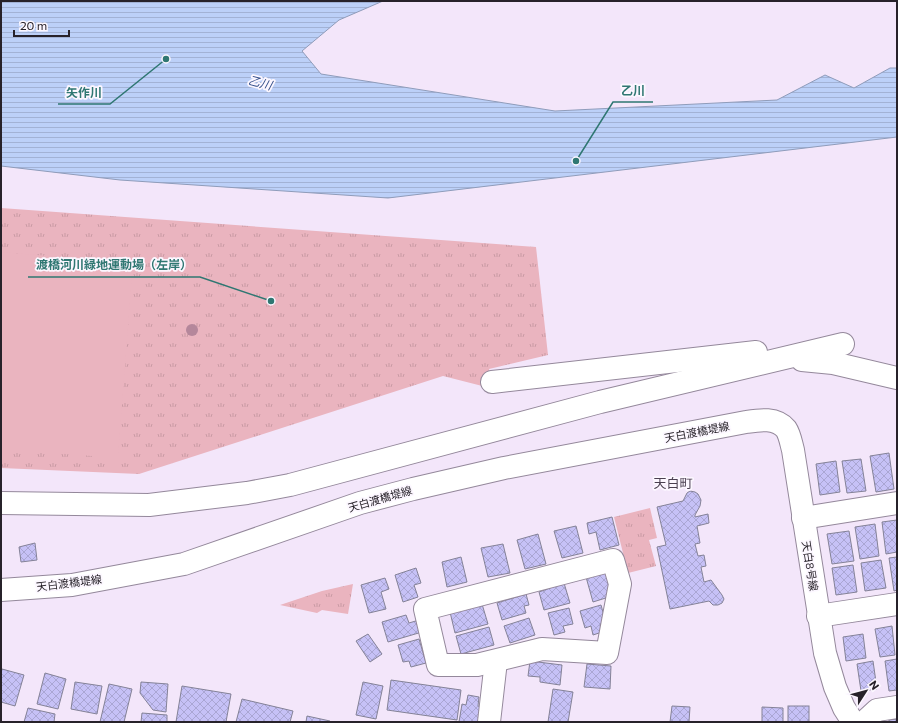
<svg xmlns="http://www.w3.org/2000/svg" width="898" height="723" viewBox="0 0 898 723" font-family="Commissioner,'Noto Sans JP',sans-serif">
  <defs>
    <pattern id="grass-tufts" width="24" height="20" patternUnits="userSpaceOnUse"><rect width="24" height="20" fill="#eab4bf"/><path d="M3 7l-1-3M5 7V3M7 7l1-3M15 17l-1-3M17 17v-4M19 17l1-3" fill="none" stroke="#c99aa4"/></pattern>
    <pattern id="water-rules" width="6" height="5" patternUnits="userSpaceOnUse"><rect width="6" height="5" fill="#bcd0f8"/><path d="M0 2.5h6" fill="none" stroke="#a2b2d5"/></pattern>
    <pattern id="building-cross-hatch" width="8" height="8" patternUnits="userSpaceOnUse"><rect width="8" height="8" fill="#c6c1f6"/><path d="M0 0l8 8M0 8l8-8" fill="none" stroke="#aaa6d3"/></pattern>
  </defs>
  <rect width="100%" height="100%" fill="#f3e6fa"/>
  <g fill="url(#grass-tufts)">
    <path d="M1 208 536 247 548 355 489 369 494 389 443 376 139 474 1 468Z"/>
    <path d="M650 508 657 538 649 540 656 566 628 573 614 517Z"/>
    <path d="M353 584 348 614 322 610 317 613 280 605 322 591Z"/>
  </g>
  <path fill="#eab4bf" d="M1 252 133 263 118 458 1 449Z"/>
  <path fill="url(#water-rules)" stroke="#8f9cba" d="M1 1H383L339 20 302 51 321 74 555 111 777 100 825 75 854 88 890 68H897V137L388 198 120 180 1 166Z"/>
  <g fill="url(#building-cross-hatch)" stroke="#848297">
    <path d="M889 453 894 489 876 492 870 456Z"/>
    <path d="M861 459 866 491 847 493 842 461Z"/>
    <path d="M836 461 840 492 820 495 816 464Z"/>
    <path d="M690 491 695 492 698 494 701 500 700 506 695 515V517L708 514 709 523 697 526 700 543 695 544 698 556 704 555 706 566 701 567 704 582 711 580 722 595 724 599 722 603 718 605H713L709 601 670 609 657 547 666 545 657 507 683 501 687 493Z"/>
    <path d="M612 517 619 545 600 550 596 532 589 534 587 523Z"/>
    <path d="M897 520V552L886 554 882 522Z"/>
    <path d="M875 524 879 556 860 559 855 527Z"/>
    <path d="M576 526 583 553 562 558 554 531Z"/>
    <path d="M849 531 854 561 832 564 827 534Z"/>
    <path d="M538 534 546 564 525 569 517 540Z"/>
    <path d="M35 543 37 560 21 562 19 547Z"/>
    <path d="M503 544 510 573 488 577 481 548Z"/>
    <path d="M461 557 467 582 447 587 442 562Z"/>
    <path d="M897 557V590L894 591 889 558Z"/>
    <path d="M881 560 886 588 865 591 861 563Z"/>
    <path d="M853 565 857 592 836 595 832 568Z"/>
    <path d="M416 568 421 583 414 585 418 597 403 602 395 575Z"/>
    <path d="M606 571 612 596 593 602 586 577Z"/>
    <path d="M385 578 389 589 381 592 386 609 369 613 361 585Z"/>
    <path d="M564 583 570 603 544 610 539 592Z"/>
    <path d="M526 594 529 605 524 606 526 613 502 620 497 603Z"/>
    <path d="M482 604 488 624 455 633 450 612Z"/>
    <path d="M601 605 606 623 600 625 602 632 593 635 591 626 585 628 580 611Z"/>
    <path d="M569 608 573 624 563 626 565 632 554 635 548 613Z"/>
    <path d="M406 615 409 623 419 620 422 632 388 642 382 622Z"/>
    <path d="M529 618 535 635 510 643 504 626Z"/>
    <path d="M892 626 895 655 880 657 875 629Z"/>
    <path d="M489 627 494 645 461 654 456 636Z"/>
    <path d="M368 634 382 654 370 662 356 641Z"/>
    <path d="M863 634 866 658 846 661 843 637Z"/>
    <path d="M419 639 426 663 411 667 409 661 403 662 398 645Z"/>
    <path d="M897 659V690L889 691 885 661Z"/>
    <path d="M530 661 562 665 560 685 540 682V677L528 676Z"/>
    <path d="M873 661 877 689 861 691 857 664Z"/>
    <path d="M587 664 611 666 610 689 584 687Z"/>
    <path d="M2 669 24 675 15 706 1 702V674Z"/>
    <path d="M45 673 66 679 58 709 37 704Z"/>
    <path d="M391 680 461 690 457 720 387 710Z"/>
    <path d="M75 682 102 686 97 714 71 709Z"/>
    <path d="M141 682 168 684 166 712 153 710 140 693Z"/>
    <path d="M363 682 383 686 376 719 356 715Z"/>
    <path d="M109 684 132 689 124 722H100Z"/>
    <path d="M182 686 231 694 226 722H176Z"/>
    <path d="M553 689 573 692 568 722H548Z"/>
    <path d="M468 695 479 697 478 706 481 707 478 722H459L462 704 466 705Z"/>
    <path d="M242 699 293 711 290 722H236Z"/>
    <path d="M672 706 690 707 689 722H670Z"/>
    <rect x="788" y="706" width="21" height="16"/>
    <path d="M762 707 783 708V722H762Z"/>
    <path d="M28 708 55 714 54 722H24Z"/>
    <path d="M142 713 167 715V722H141Z"/>
    <path d="M307 716 330 721 331 722H306Z"/>
    <path d="M897 719V722H889V720Z"/>
  </g>
  <g fill="none" stroke-linecap="round" stroke-linejoin="round">
    <defs>
      <g id="minor">
        <path d="M802 360 833 363 897 378"/>
        <path d="M492 382 756 352"/>
        <path d="M1 503 149 505 247 493 290 485 600 402 843 344"/>
        <path d="M803 518 897 503"/>
        <path d="M613 560 620 584 607 653 542 649 477 665H438L425 609Z"/>
        <path d="M1 590 72 585 184 564 360 503 413 489 504 468 746 422C759 420 776 417 786 429 790 435 791 443 793 450L825 653 835 687 844 708 853 722"/>
        <path d="M818 616 897 604"/>
        <path d="M489 722 496 661"/>
        <path d="M864 722 877 710 897 707"/>
      </g>
    </defs>
    <use href="#minor" stroke="#94889b" stroke-width="24"/>
    <use href="#minor" stroke="#fff" stroke-width="22"/>
  </g>
  <circle fill="#b5879b" cx="192" cy="330" r="6"/>
  <g text-anchor="middle" stroke-width="3.5" stroke-linejoin="round" paint-order="stroke">
    <g font-size="11" fill="#27222a" stroke="#fcf7ff">
      <text transform="translate(697 432) rotate(-11)" y="4">天白渡橋堤線</text>
      <text transform="translate(380 499) rotate(-16)" y="4">天白渡橋堤線</text>
      <text transform="translate(810 566) rotate(81)" y="4">天白8号線</text>
      <text transform="translate(69 583) rotate(-7)" y="4">天白渡橋堤線</text>
    </g>
    <g font-size="12" font-style="italic" fill="#334f8a" stroke="#fcf7ff">
      <text transform="translate(260 83) rotate(14)" y="4">乙川</text>
    </g>
    <g font-size="13" fill="#4a3f50" stroke="#fcf7ff">
      <text x="673" y="488">天白町</text>
    </g>
  </g>
  <path fill="none" stroke="#2f7772" stroke-width="1.5" d="M576 161L613 102H653M166 59L110 104H58M271 301L200 277H28"/>
  <g fill="#2f7772" stroke="#fcf7ff" stroke-width="1.5">
    <circle cx="576" cy="161" r="4"/>
    <circle cx="166" cy="59" r="4"/>
    <circle cx="271" cy="301" r="4"/>
  </g>
  <g font-size="12" text-anchor="middle" font-weight="bold" fill="#2f7772" stroke="#fcf7ff" stroke-width="3.5" stroke-linejoin="round" paint-order="stroke">
    <text x="633" y="95">乙川</text>
    <text x="84" y="97">矢作川</text>
    <text x="114" y="269">渡橋河川緑地運動場（左岸）</text>
  </g>
  <rect width="898" height="723" fill="none" stroke="#27222a" stroke-width="4"/>
  <g transform="translate(866 691) rotate(54)" stroke="#fcf7ff" stroke-width="3" paint-order="stroke">
  <path d="M0-3L7 15L0 10L-7 15Z" fill="#27222a"/>
  <text y="-6" font-size="11" font-weight="bold" text-anchor="middle" fill="#27222a">N</text>
  </g>
  <path d="M14 30v6h55v-6" fill="none" stroke="#27222a" stroke-width="2"/>
  <text x="20" y="30" font-size="12" fill="#27222a" stroke="#fcf7ff" stroke-width="3" paint-order="stroke">20 m</text>
</svg>
